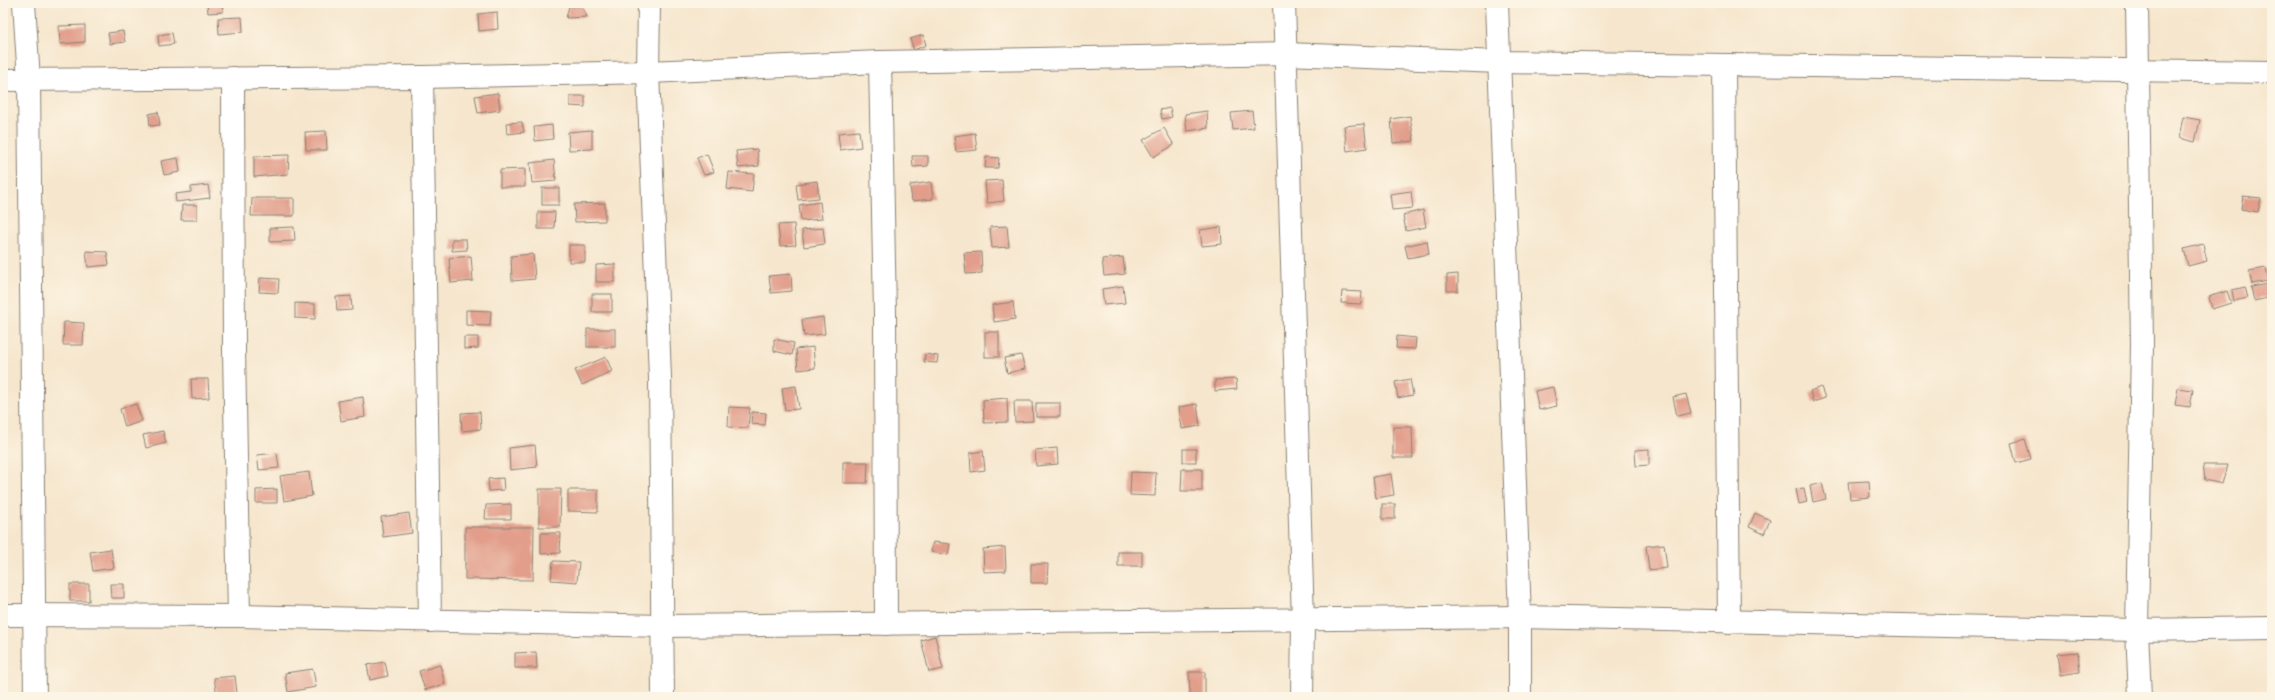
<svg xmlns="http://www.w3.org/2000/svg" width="2275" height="700" viewBox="0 0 2275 700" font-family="Delius,sans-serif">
  <rect width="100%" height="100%" fill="#fcf5e5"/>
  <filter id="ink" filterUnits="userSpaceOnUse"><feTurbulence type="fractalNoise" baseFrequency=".025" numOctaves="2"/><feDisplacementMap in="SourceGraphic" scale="8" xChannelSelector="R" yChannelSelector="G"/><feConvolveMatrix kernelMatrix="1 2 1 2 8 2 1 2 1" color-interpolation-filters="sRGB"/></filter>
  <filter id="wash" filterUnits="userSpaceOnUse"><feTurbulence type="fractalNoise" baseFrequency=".012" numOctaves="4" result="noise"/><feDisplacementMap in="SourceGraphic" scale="16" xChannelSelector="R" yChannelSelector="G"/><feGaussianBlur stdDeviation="0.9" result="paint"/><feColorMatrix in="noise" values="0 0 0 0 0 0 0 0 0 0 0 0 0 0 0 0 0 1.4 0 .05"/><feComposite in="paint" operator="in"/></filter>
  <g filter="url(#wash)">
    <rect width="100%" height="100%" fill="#f6e6cd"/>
    <g id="blocks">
      <g fill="#e29e8b">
        <path d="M207 3H222L223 12 208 13Z"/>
        <path d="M569 6H582L587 17 566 18Z"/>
        <path d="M497 12 498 29 479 31 478 14Z"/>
        <path d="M242 17 243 32 219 34 218 18Z"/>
        <path d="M85 25V42L60 44 59 26Z"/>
        <path d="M123 31 125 42 110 44 108 33Z"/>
        <path d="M172 33 174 44 159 46 158 35Z"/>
        <path d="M923 35 926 45 914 50 910 39Z"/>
        <path d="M498 93 500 110 478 113 475 96Z"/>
        <path d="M570 96H585V107L570 106Z"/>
        <path d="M1170 108 1172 117 1162 119 1160 110Z"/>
        <path d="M1207 111 1208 128 1187 131 1185 114Z"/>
        <path d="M1252 111 1254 128 1233 130 1231 113Z"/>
        <path d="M158 112 160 125 150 126 149 114Z"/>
        <path d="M1410 116 1414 141 1393 143 1391 119Z"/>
        <path d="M2183 117 2200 120 2195 142 2179 138Z"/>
        <path d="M522 122 524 132 507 134 506 123Z"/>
        <path d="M1364 124 1367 148 1347 151 1344 126Z"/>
        <path d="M552 125 553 139 535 141 534 127Z"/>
        <path d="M1164 128 1174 145 1153 157 1143 140Z"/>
        <path d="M592 130V149L569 150 568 132Z"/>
        <path d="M326 131 327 150H306L305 132Z"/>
        <path d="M859 131 861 147 840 150 838 133Z"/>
        <path d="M975 133 977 150 956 152 954 136Z"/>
        <path d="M757 149 759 166 738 168 736 151Z"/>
        <path d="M707 154 714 172 704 175 697 158Z"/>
        <path d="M289 155 288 174 254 177V156Z"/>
        <path d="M912 156H928V166L913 167Z"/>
        <path d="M986 157 999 158 998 168H985Z"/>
        <path d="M178 158 180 172 164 175 161 161Z"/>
        <path d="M554 160 556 181 532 183 530 163Z"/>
        <path d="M525 169V187H500V170Z"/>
        <path d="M729 172 754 174 752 192 727 189Z"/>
        <path d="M1002 180 1004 201 987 203 985 181Z"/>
        <path d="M817 181 819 198 798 200 796 184Z"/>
        <path d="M931 182 933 199 912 201 910 185Z"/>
        <path d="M208 185 210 198 176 202 175 194 191 192V187Z"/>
        <rect x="542" y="188" width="17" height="17"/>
        <path d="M1411 191 1413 208 1392 210 1390 194Z"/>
        <path d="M2243 196 2261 198 2258 212 2241 209Z"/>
        <path d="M252 198H294V216H251Z"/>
        <path d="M820 202 822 219 801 221 799 205Z"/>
        <path d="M605 203V221L575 222 574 204Z"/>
        <path d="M182 205H197V220H181Z"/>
        <path d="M1423 210 1426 227 1406 231 1403 215Z"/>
        <path d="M538 212H555L554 229H538Z"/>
        <path d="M794 224 796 245 780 246 778 225Z"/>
        <path d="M1007 226 1009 247 992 248 990 227Z"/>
        <path d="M294 227 295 241 270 242V228Z"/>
        <path d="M1221 227 1222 244 1202 246 1200 230Z"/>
        <path d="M823 228 825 244 804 247 802 230Z"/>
        <path d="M452 239H466L467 250 452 251Z"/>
        <path d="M1427 241 1429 254 1408 258 1405 246Z"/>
        <path d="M2203 244 2207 261 2188 266 2184 249Z"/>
        <rect x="569" y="245" width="16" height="17"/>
        <path d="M86 251 107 252 109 265 88 267Z"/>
        <path d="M981 252 982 273 966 274 964 253Z"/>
        <path d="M533 254 535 279 512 281 511 256Z"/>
        <path d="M471 256 473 281 451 283 449 258Z"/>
        <path d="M1123 257 1125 274 1104 276 1102 259Z"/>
        <path d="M615 264V282H596V265Z"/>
        <path d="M2266 268 2269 281 2252 284 2249 271Z"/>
        <path d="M791 274 792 291 771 293 769 276Z"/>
        <path d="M1458 274V291H1447V275Z"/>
        <path d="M260 278 279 279 278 293 259 292Z"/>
        <path d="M2269 284 2272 297 2254 301 2251 287Z"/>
        <path d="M1123 286 1125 303 1104 305 1102 289Z"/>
        <path d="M2245 287 2248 298 2234 301 2232 290Z"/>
        <path d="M1342 291 1362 292 1361 304 1341 303Z"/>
        <path d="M2227 291 2231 303 2212 309 2209 297Z"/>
        <rect x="592" y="294" width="20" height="18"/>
        <path d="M351 296 352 310 337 311 336 297Z"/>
        <path d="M1013 302 1015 319 994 322 992 305Z"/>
        <path d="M295 303 315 304V319L295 318Z"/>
        <path d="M466 310 491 311 490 326 466 325Z"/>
        <path d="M823 317 825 334 804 336 802 320Z"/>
        <path d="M64 322 84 323 83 345H63Z"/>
        <rect x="587" y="329" width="28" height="18"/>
        <rect x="985" y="332" width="14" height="25"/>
        <path d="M1397 336 1416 338 1415 349 1396 348Z"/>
        <path d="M464 337H478V348L464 349Z"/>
        <path d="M774 339 794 343 792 355 774 351Z"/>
        <path d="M813 347 815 368 798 370 796 349Z"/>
        <path d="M925 354 938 356 937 363 924 362Z"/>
        <path d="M1021 355 1025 369 1007 373 1004 358Z"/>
        <path d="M606 357 612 371 582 385 575 370Z"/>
        <path d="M191 379H208L209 398 192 399Z"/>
        <path d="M1236 379 1237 389 1215 391V380Z"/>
        <path d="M1410 379 1413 395 1398 398 1395 382Z"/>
        <path d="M796 386 799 409 785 410 782 388Z"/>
        <path d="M1553 387 1557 406 1539 410 1535 391Z"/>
        <path d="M1821 387 1825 398 1813 402 1810 391Z"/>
        <path d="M2178 388 2193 390 2190 407 2175 405Z"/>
        <path d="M1686 394 1691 413 1677 416 1673 397Z"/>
        <path d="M363 397 365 417 341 421 338 401Z"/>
        <path d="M1007 398 1008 422 984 423 983 400Z"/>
        <path d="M1014 401H1032L1033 421 1015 422Z"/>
        <rect x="1036" y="403" width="24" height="14"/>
        <path d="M136 404 142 421 125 427 120 409Z"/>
        <path d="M1197 404 1200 426 1182 429 1179 407Z"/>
        <path d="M729 407 750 408 748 428 728 427Z"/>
        <path d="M480 412 481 429 462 431 461 413Z"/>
        <path d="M752 412 766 413 765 425 751 424Z"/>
        <path d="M1393 427H1412L1413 458H1393Z"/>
        <path d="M163 431 166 443 146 448 143 435Z"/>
        <path d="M2025 439 2031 459 2016 463 2011 443Z"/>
        <path d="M535 445 537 467 510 470 509 448Z"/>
        <path d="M1057 448 1058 464 1036 466 1035 450Z"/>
        <rect x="1183" y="449" width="13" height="13"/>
        <path d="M1649 449V465L1636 466 1635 450Z"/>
        <path d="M983 451 985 470 971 472 970 453Z"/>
        <path d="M277 453 279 468 259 470 257 455Z"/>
        <path d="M843 462H868L867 483H843Z"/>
        <path d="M2203 465H2227L2222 484 2205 480Z"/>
        <path d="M1182 469H1202V491H1181Z"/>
        <path d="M309 472 312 496 284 501 280 476Z"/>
        <path d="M1131 472 1156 473 1155 496 1130 495Z"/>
        <path d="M1391 474 1394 495 1376 498 1373 477Z"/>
        <path d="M503 478 504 490 489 491 488 479Z"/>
        <path d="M1869 481 1870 497 1850 499 1848 482Z"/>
        <path d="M1822 483 1826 499 1813 502 1810 486Z"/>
        <path d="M1804 488 1807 502 1799 504 1796 489Z"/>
        <path d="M277 489V503H256V490Z"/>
        <path d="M539 489H561L560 527H539Z"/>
        <path d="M568 490H598V512L568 511Z"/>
        <path d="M511 504V519H485L486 505Z"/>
        <rect x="1382" y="504" width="13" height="15"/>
        <path d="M409 513 412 533 383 537 381 517Z"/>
        <path d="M1755 513 1770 520 1764 534 1749 527Z"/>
        <path d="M465 527H534L533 580 465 579Z"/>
        <path d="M541 533H561L560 553 541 554Z"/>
        <path d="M933 542 950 544 948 555 931 552Z"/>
        <path d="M1664 544 1667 568 1649 570 1646 546Z"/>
        <path d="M1005 547 1006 571 984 572 983 549Z"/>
        <path d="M111 549 114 568 93 571 90 552Z"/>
        <rect x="1118" y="552" width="24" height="14"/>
        <path d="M553 561 579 562 577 582 551 580Z"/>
        <path d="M1031 564H1048L1047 583H1031Z"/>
        <rect x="70" y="584" width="19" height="17"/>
        <path d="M110 584H124V598H111Z"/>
        <path d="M935 636 943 669 929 672 921 640Z"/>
        <path d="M536 652 537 668H515V653Z"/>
        <path d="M2078 652 2080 672 2060 675 2057 654Z"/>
        <path d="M385 662 388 676 370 680 367 665Z"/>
        <path d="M440 665 445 684 425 690 419 671Z"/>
        <path d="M313 669 316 687 288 692 285 673Z"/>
        <path d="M1189 672H1205V697H1190Z"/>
        <path d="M235 676 237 693 217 696 214 678Z"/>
      </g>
    </g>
  </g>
  <g filter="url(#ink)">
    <use href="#blocks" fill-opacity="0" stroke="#898174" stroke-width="1"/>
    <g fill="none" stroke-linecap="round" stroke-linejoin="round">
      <defs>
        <g id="minor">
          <path d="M24 3 29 80 35 697"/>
          <path d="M649 3 648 72 660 378 663 697"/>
          <path d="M1284 3 1303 621 1302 697"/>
          <path d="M1497 3 1520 617V697"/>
          <path d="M2137 3 2142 344 2137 630 2140 697"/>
          <path d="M880 62 885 313 886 624"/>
          <path d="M1724 65 1729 622"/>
          <path d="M422 77 430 621"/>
          <path d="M233 78 234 350 239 616"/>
          <path d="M3 80 422 77 648 72 880 62 1285 54 1501 62 2272 72"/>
          <path d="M3 615 239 616 663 626 1520 617 2137 630 2272 628"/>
        </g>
      </defs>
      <use href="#minor" stroke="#898174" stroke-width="24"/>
      <use href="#minor" stroke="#fff" stroke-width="22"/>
    </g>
  </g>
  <rect width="2275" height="700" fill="none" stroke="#fcf5e5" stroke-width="16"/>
</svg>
